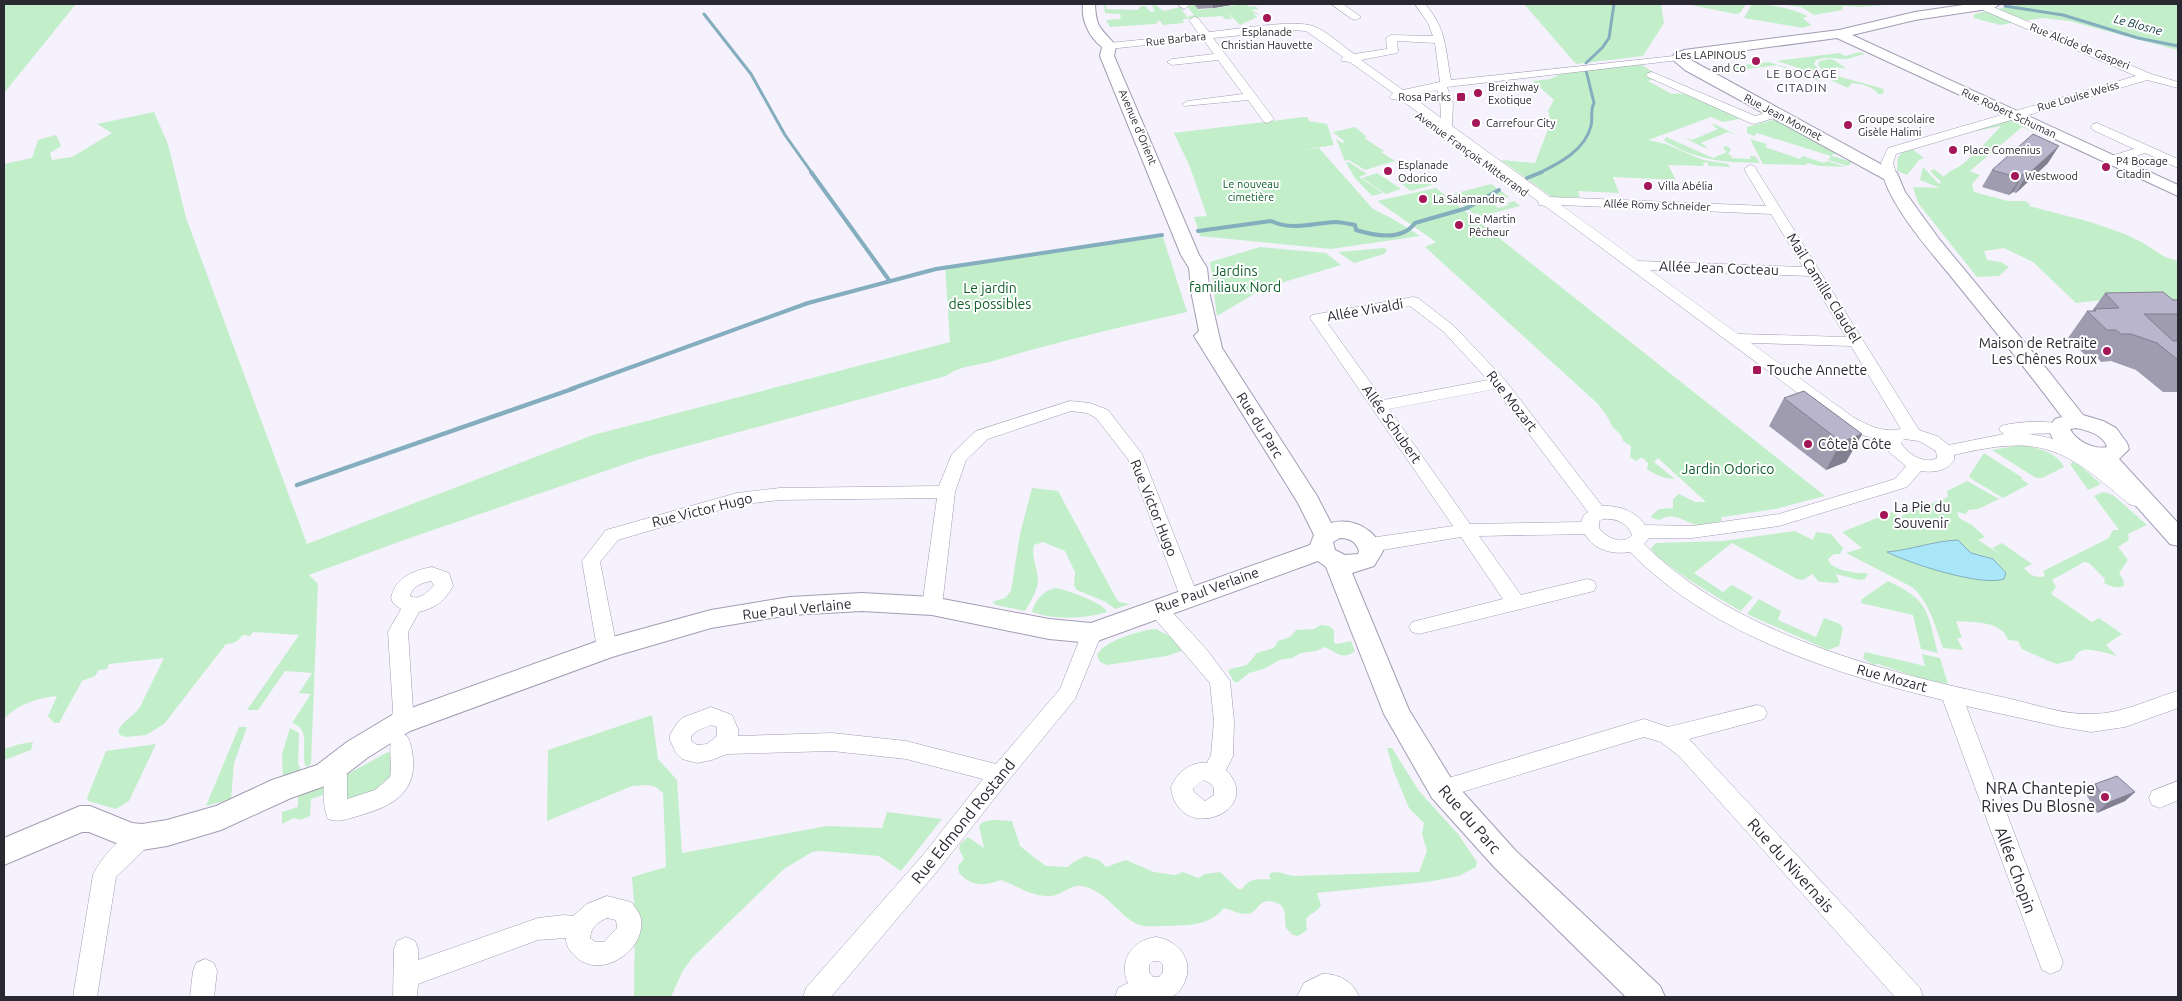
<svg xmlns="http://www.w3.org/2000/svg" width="2182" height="1001" viewBox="0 0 2182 1001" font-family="Ubuntu,sans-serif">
  <rect width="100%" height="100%" fill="#f5f2fd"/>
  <g fill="#c2efc9" fill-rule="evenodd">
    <path d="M4 4H76L4 93Z"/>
    <path d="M1104 4H1106V9L1138 10 1141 6H1145L1151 12 1155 11 1152 6 1155 5 1164 11 1180 7 1187 17 1194 15 1187 6 1195 5 1199 10 1245 4 1250 7 1255 6 1259 9 1251 10 1260 15 1253 13 1257 17 1240 25 1227 12 1232 19H1225L1222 16C1213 17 1189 17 1182 20L1184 22 1183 23 1163 25 1160 21H1157L1158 23 1155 24 1110 27 1106 20 1120 19 1121 16 1120 14 1105 13Z"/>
    <path d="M1524 4H1661L1664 23 1643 56 1576 64Z"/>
    <path d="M1685 4H1746L1740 13 1736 14Z"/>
    <path d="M1752 4C1772 4 1789 8 1808 16L1803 18 1811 25 1803 28 1744 18Z"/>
    <path d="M1775 4H1898L1860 7 1843 6 1842 10 1814 15 1801 7Z"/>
    <path d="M2021 4H2178V50L2069 21 2042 18 2000 25 1974 18V14Z"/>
    <path d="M1860 52 1865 54 1847 59 1825 58 1816 60 1814 64 1820 71 1819 75 1777 61 1839 53 1845 56Z"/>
    <path d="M1829 59 1834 60 1847 69 1836 67 1830 74 1884 89 1883 94H1878C1873 86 1861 84 1852 83L1848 88 1826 78 1818 64 1820 61Z"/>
    <path d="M1769 62 1820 78 1817 80 1777 65 1709 74 1696 68 1703 66 1709 69Z"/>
    <path d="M1639 63 1654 73V79L1648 81 1672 94C1691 90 1727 109 1744 118L1723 122 1711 117 1648 140 1666 144 1703 160 1728 164 1730 167 1709 166 1707 162 1703 163 1704 166 1668 165 1676 180 1613 177 1619 193 1578 191 1580 197H1552L1501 160 1535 163 1551 122 1548 111 1554 100 1533 81 1550 79 1561 74Z"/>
    <path d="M154 112 168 144 186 218 307 544 593 435 950 342 945 266 1163 237 1187 312C1121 327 1055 342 990 362 975 366 958 366 946 376L646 457 401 541 309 575 318 584 311 764 306 767C299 751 313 730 292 723L311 694 299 693 312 673 285 671 258 710H247L299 635 253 632 250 636 243 635C238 641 234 644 226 644L164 724 146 735 126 737 120 735 118 731C123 720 133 717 140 707L164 658 109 664 107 669 99 670 95 676 82 681 59 723H54L48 716 57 696C37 698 18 704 4 719V164L32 158 38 140 56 135 61 146 50 153 52 160 72 157 112 133 97 124Z"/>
    <path d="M1304 117H1307L1309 121 1327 124 1334 145 1302 150 1319 148 1373 209 1393 219 1420 236 1331 249 1200 236 1194 217 1207 216 1190 167 1174 133Z"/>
    <path d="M1772 120 1781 121 1843 155 1833 154 1832 156 1852 162 1848 166 1828 160 1831 156 1757 133 1754 136 1747 133V127Z"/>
    <path d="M2010 120 2040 134 2022 127 1970 171 1980 175 1972 184 1974 192 2008 201H2025L2030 204 2029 206 2090 222 2125 234 2143 243 2165 257 2178 261V323L2101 300 2076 303 2033 262 2004 248 1984 251 1987 260 2001 262 2009 267 1999 276 1977 277 1918 203 1913 187 1940 188 1920 180 1923 167 1939 184 1941 182 1930 171 1934 169 1944 177C1949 170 1957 169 1964 163 1977 152 1989 139 2001 126L1977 131 1973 130Z"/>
    <path d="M1714 124 1737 135 1728 132 1701 143 1707 147 1705 148 1683 137 1692 140 1718 129 1712 125Z"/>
    <path d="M1355 127 1367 137 1364 138 1384 151 1381 152 1395 161 1365 170 1349 160 1345 161 1336 139 1342 143 1345 142 1333 132Z"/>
    <path d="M1666 137 1713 158 1727 152 1723 148 1726 146 1731 149 1728 154 1732 156 1731 158 1751 159 1750 156H1755L1760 163C1721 162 1701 161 1666 142L1664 140Z"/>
    <path d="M1750 139 1767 144 1765 147 1800 159 1803 156 1824 163 1827 161 1846 167 1819 166 1807 163 1806 165 1763 164Z"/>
    <path d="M1912 149 1924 158 1919 160 1907 175 1897 171 1898 157 1904 151Z"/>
    <path d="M1349 162 1367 174 1359 177 1383 193 1372 196 1355 178 1346 163Z"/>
    <path d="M1377 173 1401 189 1386 194 1362 178Z"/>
    <path d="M1415 174 1432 185 1411 191 1395 179Z"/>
    <path d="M1491 184 1509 197 1491 202 1498 208 1509 205 1507 203 1514 201 1520 206 1481 216 1477 213 1474 214 1455 199 1458 197 1453 194Z"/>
    <path d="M1436 188 1825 496 1775 509 1723 517 1721 516 1722 519 1720 523C1714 524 1707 526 1700 525 1684 524 1677 510 1659 520L1652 518 1651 516 1659 509 1673 508V499L1679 494 1695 502H1706L1658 458 1654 462 1675 479C1665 479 1655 475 1647 469L1648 463 1643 458H1640L1636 461 1630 457 1631 446 1623 441C1622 432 1615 432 1611 424 1608 417 1603 410 1597 403L1425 247 1436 242 1377 201Z"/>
    <path d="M1260 247 1326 253 1341 265 1264 288 1217 316 1210 262Z"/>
    <path d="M1384 248 1387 250 1384 254 1354 263 1338 252Z"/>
    <path d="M2021 445C2035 447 2057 452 2064 467L2042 478H2036L1992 450Z"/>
    <path d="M1984 453 2023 478 2021 479 2029 484 2003 498 1970 478 1969 476Z"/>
    <path d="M2073 462 2078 464 2101 484 2088 490 2070 464Z"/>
    <path d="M1967 481 1999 499 1978 509 1968 510 1966 514 1957 512 1959 518 1972 525 1985 537 1978 540 2003 556 1992 548 2002 543 2032 564 2024 568C2029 575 2037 579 2045 576L2043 571 2109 538 2113 530H2119L2094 496 2103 492 2113 495 2147 525 2128 534 2129 540 2118 547 2128 560 2119 573 2123 579 2124 586C2117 589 2110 586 2104 583L2105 579 2089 563 2084 562 2052 580 2056 587 2051 594 2092 622 2099 618 2122 634 2106 645 2117 656C2110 654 2087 647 2081 651 2077 652 2075 657 2073 660L2057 664 2051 662 2022 649 2018 641 2008 640C2001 620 1974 623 1956 621L1962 638H1957L1963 650 1943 648C1935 626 1930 603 1912 587L1846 553 1862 548 1842 532 1892 512 1899 517 1948 497 1947 491ZM1958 540 1971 553 1993 559 1991 581C1971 578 1952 574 1933 568 1916 563 1903 561 1888 552 1912 550 1934 541 1958 540Z"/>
    <path d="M1032 488 1058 491 1116 598 1119 602 1130 604 1115 609 1106 602 1077 590 1074 586 1075 572 1065 551 1043 542 1034 545C1031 558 1038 568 1038 581 1037 592 1030 602 1025 611L996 605 992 602 1005 598 1011 591 1020 534Z"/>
    <path d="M1795 531 1813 540 1816 532 1831 534 1843 548 1840 554H1834L1828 559 1829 562C1834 569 1847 571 1856 573 1861 574 1862 571 1868 574L1865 579 1859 580 1836 574 1839 582C1833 585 1825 581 1819 582L1812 574 1803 580 1797 579 1732 543 1694 573 1723 592 1732 585 1753 597 1741 611C1725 602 1656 562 1651 548L1656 543 1723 541Z"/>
    <path d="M1888 581C1930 601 1927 611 1938 653L1921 649 1913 615 1861 603 1862 599Z"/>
    <path d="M1055 588C1065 589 1104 603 1107 612 1085 619 1054 620 1032 612 1035 600 1043 591 1055 588Z"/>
    <path d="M1759 599 1781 611 1778 620 1816 637 1824 618 1840 624 1843 628 1839 646 1828 650 1747 614Z"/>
    <path d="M1321 625 1329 626 1334 630V643L1338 644 1351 641 1355 651C1343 661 1336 652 1325 647L1316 651 1301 653 1292 658 1279 660 1264 669 1249 673 1238 682H1234L1228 671 1230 669 1247 665 1257 653 1274 648 1278 641 1290 637 1296 630 1314 629Z"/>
    <path d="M1156 629 1173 638 1182 651 1167 656 1107 665 1100 662 1097 655C1103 641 1141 630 1156 629Z"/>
    <path d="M1865 652 1925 666 1922 654 1940 658 1948 684 1919 678 1878 664 1873 665 1863 658Z"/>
    <path d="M652 715 658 759 677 780 682 853 827 826 882 828 887 812 942 819 901 871 879 856 821 851 812 852 784 869 692 958 682 972 671 997H634L635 914 632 877 666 867 663 793 656 787 648 785 632 786 547 821 548 750Z"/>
    <path d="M239 727H247L234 763 231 799 206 806Z"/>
    <path d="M290 728 299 733 298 764 301 769 283 778 282 754Z"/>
    <path d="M33 742 31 750 4 760V749L20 744Z"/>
    <path d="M156 744 129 801 116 809 88 801 87 798 106 751Z"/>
    <path d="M1387 748H1392L1419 791 1458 834 1477 862 1476 867 1459 876 1427 882 1317 893 1321 905C1318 912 1310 913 1306 919L1307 930 1298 936 1293 935 1286 928C1284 916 1288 906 1274 902 1270 901 1266 901 1262 903 1258 905 1256 911 1251 913 1242 916 1232 910 1224 908 1208 927 1186 925 1164 926 1154 926 1144 928 1135 923 1116 912 1105 890 1082 886 1070 884 1063 895 1051 896 1031 897 1018 886 1001 880 984 886 972 887 959 873L958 866 964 859 959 849 960 844 968 837 984 848 979 826C985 817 1002 821 1012 821L1020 846 1035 858 1046 866 1068 867 1072 863 1085 856 1099 860 1106 867 1126 860 1154 872 1175 875 1183 872 1198 878 1205 874 1220 872 1238 889H1242C1250 877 1258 880 1271 879L1269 875 1270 873 1278 872 1293 876 1419 872 1427 851 1422 834 1424 823 1409 808 1394 772Z"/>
    <path d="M388 752 390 753 391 777 386 787 349 799 346 796V775Z"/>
    <path d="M323 785 326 794 311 799 310 816 300 820 294 818 282 824V812L298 807V788Z"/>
  </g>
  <path fill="#aae6fa" stroke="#84adbe" d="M1958 540 1971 553 1993 559 2006 573 2004 579C1982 587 1908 563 1887 552 1911 550 1933 541 1958 540Z"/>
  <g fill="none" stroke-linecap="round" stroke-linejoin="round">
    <g stroke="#84adbe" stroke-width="3">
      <path d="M2005 6 2063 15 2138 38 2178 46"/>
      <path d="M704 14 751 74 785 135 812 173"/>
      <path d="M1586 63 1602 48 1609 38 1614 4"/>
      <path d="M1539 173C1560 163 1585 150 1591 126 1593 118 1590 110 1594 103L1586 70"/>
    </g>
    <g stroke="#84adbe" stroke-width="4">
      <path d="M811 172 889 280"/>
      <path d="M1527 178 1542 172"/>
      <path d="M1198 231 1271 221C1292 231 1313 223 1335 222 1341 222 1349 224 1355 225L1356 230C1375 236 1402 241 1415 223L1467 208 1499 190"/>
      <path d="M571 389 808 303 936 269 1162 235"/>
    </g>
    <path stroke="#84adbe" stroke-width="4.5" d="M297 485 575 388"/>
    <defs>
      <g id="minor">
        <path d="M1177 4H1187L1189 6 1184 9Z"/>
        <path d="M1331 4H1343L1361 17 1356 20 1352 19Z"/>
        <path d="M1415 4H1425C1447 29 1445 49 1451 80L1683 55 1684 57 1683 59 1679 60 1447 87 1453 104 1452 126 1550 197 1766 206 1744 169 1750 165 1754 166 1919 430 1937 436 1949 445 2004 434 1999 430 2001 426C2020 421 2046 420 2065 425L2067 429 2065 433 2027 434C2073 438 2107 467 2141 496L2144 500 2141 504 2135 506 2129 504C2062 447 2042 434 1954 455V460C1948 471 1933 473 1921 471L1907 487 1779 526 1692 538H1649L1644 544C1735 635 1881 671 2002 697 2031 703 2062 715 2091 714 2123 714 2149 699 2178 691V708L2125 727 2091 732 2061 727 1966 706 2063 962 2060 970 2051 974 2042 970 1943 700C1834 674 1710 634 1630 552 1613 555 1593 550 1585 534L1479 536 1521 595 1587 579 1594 581 1596 586 1594 591 1419 634 1412 632 1409 627 1412 622 1503 599 1461 537 1370 552 1364 550 1361 545 1364 540 1370 538 1453 526 1310 318 1312 315 1413 297 1418 298 1454 326 1505 380 1602 506C1618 505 1636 511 1645 525L1692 526 1779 514 1895 479 1906 466 1889 452 1884 441 1858 434 1841 425 1545 206 1539 205 1538 201 1400 99H1391L1389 97 1393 93 1350 62 1342 61 1341 59 1343 57 1306 31 1292 30 1213 38 1274 119 1268 123 1264 122 1248 100 1184 106 1182 104 1188 101 1243 94 1218 60 1172 65 1167 62 1172 59 1214 54 1203 39 1109 49 1104 46 1109 43 1199 34 1189 20 1194 17 1198 18 1209 32C1232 30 1293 19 1313 26 1327 31 1341 45 1354 54L1387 49 1386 38 1391 35 1433 36 1428 23ZM1397 41 1435 43 1440 82 1403 90 1361 60 1397 53 1398 51ZM1437 90 1440 98 1441 118 1410 95ZM1561 205 1771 214 1803 267 1638 261ZM1650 270 1809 276 1846 337 1738 334ZM1410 306 1444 332 1488 380 1383 400 1326 321ZM1751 343 1851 346 1901 429C1884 433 1869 426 1853 417ZM1495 389 1588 512 1584 515 1581 522 1470 524 1389 409ZM1904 439 1919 441 1936 451 1937 458C1925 465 1907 454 1901 443ZM1603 519C1615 518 1627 522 1632 535 1623 546 1606 538 1599 528V521Z"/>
        <path d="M1978 4H1986L2151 74 2178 82V88L2147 80 1896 154 1893 163 1897 176 1895 179H1887L1881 163 1888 148 2136 76 1978 8Z"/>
        <path d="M1652 72 1755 116 1777 110 1783 114 1781 116 1754 124 1750 123 1648 77 1646 75 1648 73Z"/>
        <path d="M2097 123 2178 159V168L2145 153 2111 164 2107 163 2105 160 2107 157 2134 149 2093 130 2091 127 2093 124Z"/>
        <path d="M1070 401 1090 403 1108 410 1142 454 1198 596 1196 601 1189 603 1182 601 1180 596 1128 459 1096 418 1087 413 1071 411 988 439 966 460 955 492 942 606 939 611 932 613 925 611 922 606 937 498 780 500 737 505 618 540 600 562 617 648 614 653 607 656 600 653 597 648 582 561 606 530 737 493 780 488 939 486 952 454 976 431Z"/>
        <path d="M432 567 449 573 453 586C445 601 435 608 419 612L408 632 413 710 408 729 401 732 394 729 391 723 393 710 388 632 401 609 393 603 391 598C396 577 412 571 432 567ZM431 581 434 585C428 592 420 601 410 596 412 586 422 583 431 581Z"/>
        <path d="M1157 601 1164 603 1207 650 1230 681 1234 721 1233 756 1226 770C1266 811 1179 846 1171 788 1176 773 1191 761 1207 763L1211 755 1214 721 1210 683 1150 613 1147 608 1150 603ZM1204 780 1211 784 1214 788V795L1205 801 1194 792 1193 788Z"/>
        <path d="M1092 625 1099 628 1102 633 1075 699 1008 781 939 869 831 997H803L806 988 923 855 983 779 906 759 832 751 727 754 712 760 697 763 682 759 676 753 670 740V735L677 723 682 718 711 707 732 715 738 729V736L832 733 906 741 996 764 1060 689 1082 633 1085 628ZM711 725 717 727V736L707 744 697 745 691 741V736L697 731Z"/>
        <path d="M1757 705 1764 707 1767 713 1764 719 1689 739 1920 988 1923 997H1895L1679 756 1661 742 1644 737 1442 798 1434 796 1431 789 1434 782 1442 780 1644 719 1668 727Z"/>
        <path d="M400 733 407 736C411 743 412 750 413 758 416 796 389 807 358 816 347 819 339 823 328 819 322 806 322 781 328 768L336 766 344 768 347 775V799L375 790 390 777C393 763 387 748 393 736Z"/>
        <path d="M2178 781V800L2160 808 2152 805 2149 798 2152 791Z"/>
        <path d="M142 827 150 830 153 837 150 844 116 877 97 997H73L93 875C102 856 122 834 142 827Z"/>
        <path d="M607 896 631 902C635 907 640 913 641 919 646 951 599 982 574 955 569 950 566 945 566 938L538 940 418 984 417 997H393L394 949 397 941 406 937 415 941 418 949V960L538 918 564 915 573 916 587 904ZM607 918 616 920 617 928 604 942H595L590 938C591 927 598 922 607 918Z"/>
        <path d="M1156 937C1178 940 1194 960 1185 981 1182 988 1179 993 1173 996 1164 1000 1127 997 1115 997L1118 988 1128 983C1118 961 1132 940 1156 937ZM1153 961H1159L1163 965V972L1159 977H1153L1149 972V965Z"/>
        <path d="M205 959 214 963 217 971 214 997H190L193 971 196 963Z"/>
        <path d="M1322 974C1338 973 1354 982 1359 997H1297L1304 983Z"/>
      </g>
      <g id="tertiary">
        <path d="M1083 4H1095C1096 30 1102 28 1116 46L1114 56 1199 255 1207 268 1210 296 1222 348 1317 496 1331 523C1354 517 1376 530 1383 551L1374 566 1352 573 1409 710 1452 780 1515 850 1660 986 1665 997H1626L1495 868 1432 798 1384 714 1326 567 1318 561 1092 643 1049 639 932 615 862 611 790 615 711 628 612 657 410 731 367 758 336 782 291 798 221 830 167 846 142 850 131 849 89 832H82L4 865V838L80 806H90L132 823 142 824 167 820 216 806 272 780 317 765 347 742 392 715 598 641 711 610 790 597 862 593 932 597 1049 619 1091 623 1310 545 1314 535 1298 503 1194 336 1199 331 1192 296 1189 268 1181 255 1100 56 1102 47C1089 37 1081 20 1083 4ZM1340 538C1349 538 1356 541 1359 551L1358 554 1345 555 1335 550 1333 542Z"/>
        <path d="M1970 4H2000L1994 8 1915 20 1852 35 2178 185V196L1837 38 1687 58 1897 173 1905 192 1939 239 2050 373 2083 415 2103 421 2116 428 2127 443 2129 449 2119 459 2178 523V546L2170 544 2097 462 2068 452 2054 441 2048 429 2055 419 2062 417C2027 370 1990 325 1953 279 1930 251 1896 213 1884 179L1685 70 1672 59 1674 54 1684 50 1839 30 1915 12ZM2076 428C2087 430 2104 435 2107 447 2094 450 2076 441 2070 429Z"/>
      </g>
    </defs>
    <use href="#minor" stroke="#a39cb4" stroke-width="1"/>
    <use href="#tertiary" stroke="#a39cb4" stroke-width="2"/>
    <use href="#minor" fill="#fff" fill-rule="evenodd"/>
    <use href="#tertiary" fill="#fff" fill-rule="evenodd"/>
  </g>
  <g fill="#9f9cb0">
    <path d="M1194 4H1237L1213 8 1198 9Z"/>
    <path d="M2048 163 2016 193 2013 192 2009 195 1982 187 1992 170Z"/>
    <path d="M2105 293 2178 300V392H2163L2136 370 2111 361 2101 362 2097 357 2088 358 2068 338 2087 311H2092Z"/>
    <path d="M1784 398 1862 434 1846 462 1826 470 1769 426Z"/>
    <path d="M2095 784 2135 792 2125 801 2097 813 2086 794Z"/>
  </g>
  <g fill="#827f90">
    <path d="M1213 4H1237L1213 8Z"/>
    <path d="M2059 146 2048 163 2016 193 2026 176Z"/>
    <path d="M2023 174 2013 192 2009 195 2020 178Z"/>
    <path d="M1862 434 1846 462 1826 470 1841 442Z"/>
    <path d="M2135 792 2125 801 2097 813 2107 803Z"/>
  </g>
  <g fill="#b9b5cd" stroke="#827f90">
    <path d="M2033 134 2059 146 2026 176 2023 174 2020 178 1992 170Z"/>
    <path d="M2163 292 2173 300H2178V314H2144L2173 341H2178V360L2157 343 2131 334H2121L2116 330H2107L2087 311H2096L2094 309 2119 308 2105 293Z"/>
    <path d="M1804 391 1862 434 1841 442 1784 398Z"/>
    <path d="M2117 776 2135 792 2107 803 2095 784Z"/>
  </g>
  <g fill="#a51658" stroke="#fff" stroke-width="2">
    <circle cx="1267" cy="18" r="5"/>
    <circle cx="1756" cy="61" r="5"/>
    <circle cx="1478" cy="93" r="5"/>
    <rect x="1456" y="92" width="10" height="10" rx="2.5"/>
    <circle cx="1476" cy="123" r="5"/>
    <circle cx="1848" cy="125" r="5"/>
    <circle cx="1953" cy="150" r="5"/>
    <circle cx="2106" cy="167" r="5"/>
    <circle cx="1388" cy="171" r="5"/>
    <circle cx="2015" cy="176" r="5"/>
    <circle cx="1648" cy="186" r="5"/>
    <circle cx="1423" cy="199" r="5"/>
    <circle cx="1459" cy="225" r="5"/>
    <circle cx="2107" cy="351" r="5"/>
    <rect x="1752" y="365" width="10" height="10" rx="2.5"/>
    <circle cx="1808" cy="444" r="5"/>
    <circle cx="1884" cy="515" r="5"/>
    <circle cx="2105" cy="797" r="5"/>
  </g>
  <g text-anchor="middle" stroke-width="4" stroke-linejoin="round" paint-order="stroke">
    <g font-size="11" fill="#2a2831" stroke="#fff" text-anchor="start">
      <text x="1267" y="36" text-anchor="middle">Esplanade<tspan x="1267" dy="13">Christian Hauvette</tspan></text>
      <text x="1746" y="59" text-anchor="end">Les LAPINOUS<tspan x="1746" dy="13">and Co</tspan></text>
      <text x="1488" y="91">Breizhway<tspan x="1488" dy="13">Exotique</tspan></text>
      <text x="1451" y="101" text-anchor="end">Rosa Parks</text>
      <text x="1858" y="123">Groupe scolaire<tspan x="1858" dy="13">Gisèle Halimi</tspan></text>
      <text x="1486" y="127">Carrefour City</text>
      <text x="1963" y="154">Place Comenius</text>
      <text x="2116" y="165">P4 Bocage<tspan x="2116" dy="13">Citadin</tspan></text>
      <text x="1398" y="169">Esplanade<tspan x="1398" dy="13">Odorico</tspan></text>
      <text x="2025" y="180">Westwood</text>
      <text x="1658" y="190">Villa Abélia</text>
      <text x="1433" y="203">La Salamandre</text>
      <text x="1469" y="223">Le Martin<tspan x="1469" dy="13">Pêcheur</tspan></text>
    </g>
    <g font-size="11" fill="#2a2831" stroke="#fff">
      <text transform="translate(1176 39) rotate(-6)" y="4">Rue Barbara</text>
      <text transform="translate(2080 46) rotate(22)" y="4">Rue Alcide de Gasperi</text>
      <text transform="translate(2078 96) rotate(-16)" y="4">Rue Louise Weiss</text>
      <text transform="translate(2009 113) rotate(25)" y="4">Rue Robert Schuman</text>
      <text transform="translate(1783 117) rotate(28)" y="4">Rue Jean Monnet</text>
      <text transform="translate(1138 127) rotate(67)" y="4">Avenue d'Orient</text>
      <text transform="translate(1472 154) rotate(36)" y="4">Avenue François Mitterrand</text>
      <text transform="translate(1657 205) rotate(2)" y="4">Allée Romy Schneider</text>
    </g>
    <g font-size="11" fill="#0f5f29" stroke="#fff">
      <text x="1251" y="188">Le nouveau<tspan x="1251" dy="13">cimetière</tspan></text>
    </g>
    <g font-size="12" font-style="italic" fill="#143843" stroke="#fff">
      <text transform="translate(2138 25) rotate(15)" y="4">Le Blosne</text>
    </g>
    <g font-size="12" letter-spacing="1" fill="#3c364a" stroke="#fff">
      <text x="1802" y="78">LE BOCAGE<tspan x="1802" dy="14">CITADIN</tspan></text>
    </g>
    <g font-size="14" fill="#2a2831" stroke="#fff">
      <text transform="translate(1719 268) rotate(2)" y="5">Allée Jean Cocteau</text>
      <text transform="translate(1824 288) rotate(58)" y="5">Mail Camille Claudel</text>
      <text transform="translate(1365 310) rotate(-10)" y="5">Allée Vivaldi</text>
      <text transform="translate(1512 401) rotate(52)" y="5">Rue Mozart</text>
      <text transform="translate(1392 424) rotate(55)" y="5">Allée Schubert</text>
      <text transform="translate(1260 425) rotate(58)" y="5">Rue du Parc</text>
      <text transform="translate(1154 508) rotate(68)" y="5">Rue Victor Hugo</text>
      <text transform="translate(702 510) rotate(-14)" y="5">Rue Victor Hugo</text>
      <text transform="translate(1207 590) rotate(-20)" y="5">Rue Paul Verlaine</text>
      <text transform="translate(797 609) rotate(-6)" y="5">Rue Paul Verlaine</text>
      <text transform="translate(1892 678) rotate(15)" y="5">Rue Mozart</text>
    </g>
    <g font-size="14" fill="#0f5f29" stroke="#fff">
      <text x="1235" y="276">Jardins<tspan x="1235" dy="16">familiaux Nord</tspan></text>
      <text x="990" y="293">Le jardin<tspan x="990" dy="16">des possibles</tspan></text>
      <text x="1728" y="474">Jardin Odorico</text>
    </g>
    <g font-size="14" fill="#2a2831" stroke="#fff" text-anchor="start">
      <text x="2097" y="348" text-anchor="end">Maison de Retraite<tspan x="2097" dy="16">Les Chênes Roux</tspan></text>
      <text x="1767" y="375">Touche Annette</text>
      <text x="1818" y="449">Côte à Côte</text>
      <text x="1894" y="512">La Pie du<tspan x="1894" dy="16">Souvenir</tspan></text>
    </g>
    <g font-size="16" fill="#2a2831" stroke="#fff" text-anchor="end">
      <text x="2095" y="794">NRA Chantepie<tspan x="2095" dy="18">Rives Du Blosne</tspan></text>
    </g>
    <g font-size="16" fill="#2a2831" stroke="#fff">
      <text transform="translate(1470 819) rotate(49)" y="6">Rue du Parc</text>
      <text transform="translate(963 821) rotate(-51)" y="6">Rue Edmond Rostand</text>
      <text transform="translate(1791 865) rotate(48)" y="6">Rue du Nivernais</text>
      <text transform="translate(2016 870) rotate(70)" y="6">Allée Chopin</text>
    </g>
  </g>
  <rect width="2182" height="1001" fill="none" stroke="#2a2831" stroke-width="10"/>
</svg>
